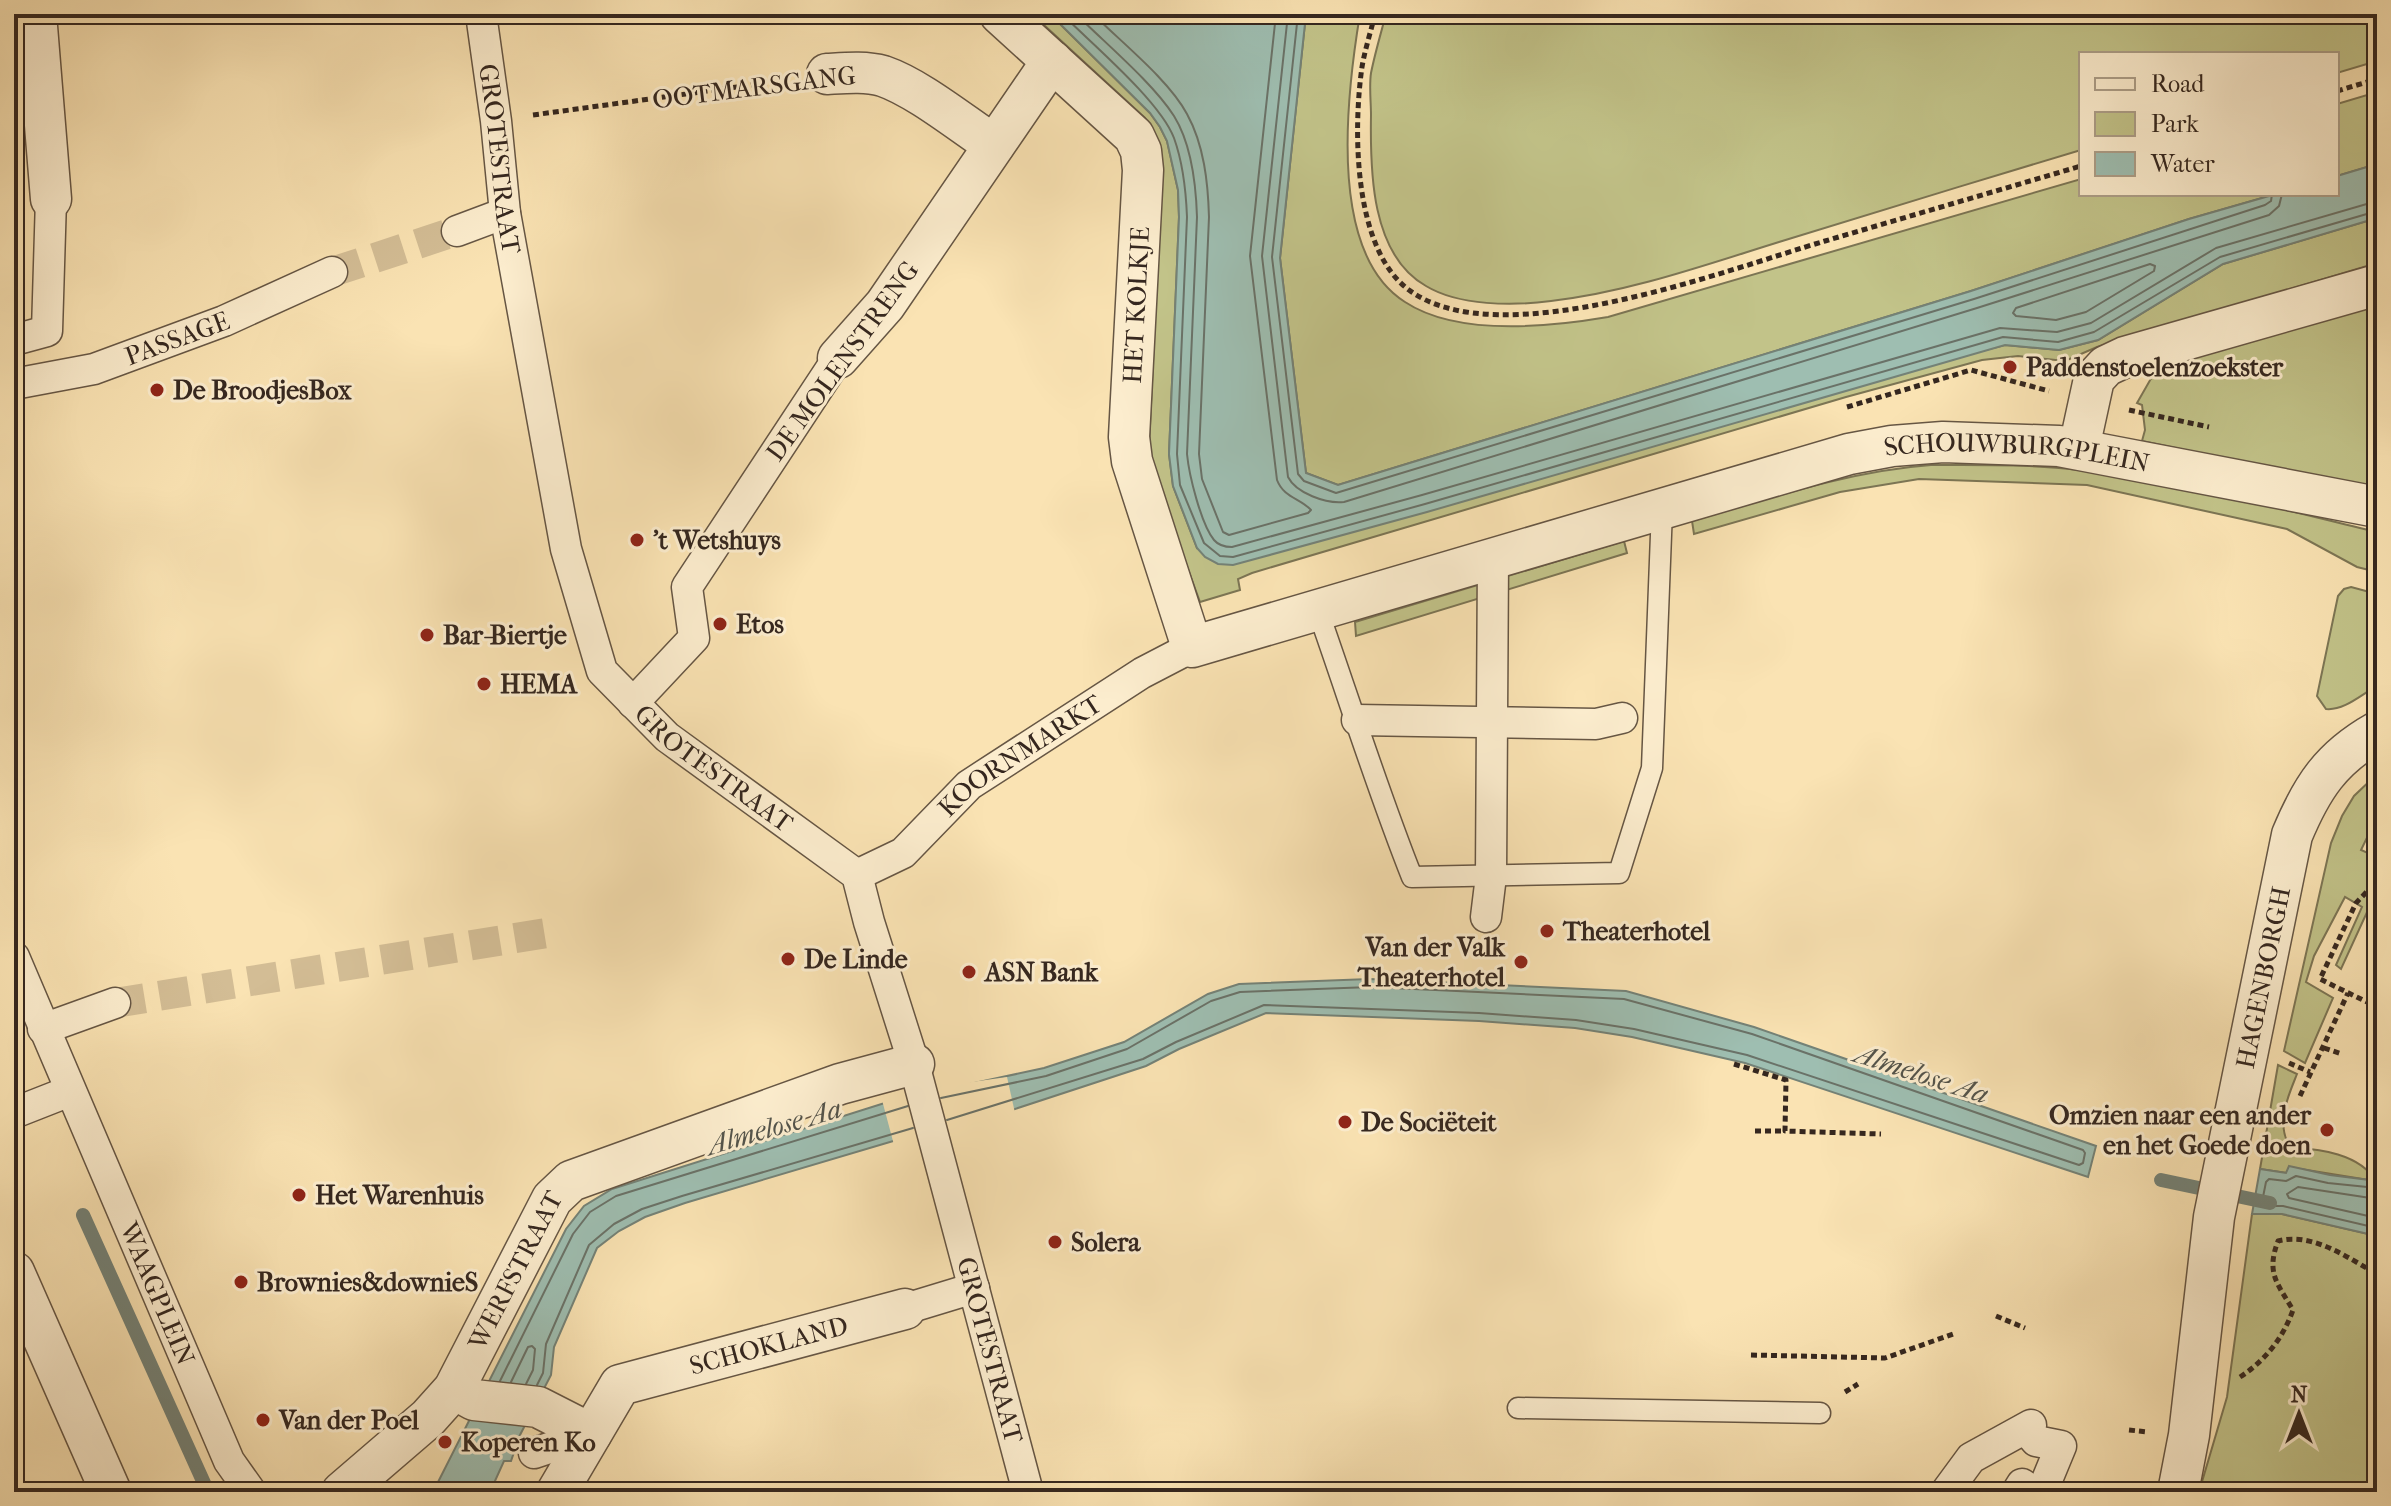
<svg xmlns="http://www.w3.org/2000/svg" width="2391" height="1506" viewBox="0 0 2391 1506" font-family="'IM FELL French Canon',serif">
  <rect width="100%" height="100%" fill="#fae3b3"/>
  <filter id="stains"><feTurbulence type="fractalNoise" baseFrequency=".0025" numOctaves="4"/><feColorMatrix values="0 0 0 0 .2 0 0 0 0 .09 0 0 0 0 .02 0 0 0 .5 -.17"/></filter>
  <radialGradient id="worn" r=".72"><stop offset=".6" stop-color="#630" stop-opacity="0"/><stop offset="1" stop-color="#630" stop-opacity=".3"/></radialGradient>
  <g fill="#c2c389" stroke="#7c7554" stroke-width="2">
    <path d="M1032 14H1050L1150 113 1160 127 1167 141 1178 190 1179 217 1169 454 1173 486 1197 548 2005 345 2059 350 2098 340 2223 264 2377 218V263L2097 347 2065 361 2018 356 1982 360 1846 397 1252 573 1238 579 1240 590 1200 602 1151 468 1149 447 1162 169 1155 134 1145 118Z"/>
    <path d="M1306 14H1360C1347 92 1326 252 1405 302 1458 337 1549 327 1608 317L2081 179V194H2276L2189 219 1971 291 1338 485 1306 473 1280 258Z"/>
    <path d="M1386 14H2377V61L2337 73V54H2081V150C1980 180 1880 211 1779 242 1705 265 1629 292 1551 301 1513 306 1459 306 1426 286 1371 255 1370 171 1371 115 1371 102 1369 86 1371 73 1375 53 1381 33 1386 14Z"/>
    <path d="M2377 92V164L2337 176V104Z"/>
    <path d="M2377 300V490L2142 441 2145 430 2142 405 2137 403 2157 368Z"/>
    <path d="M1931 465C1980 465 2029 464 2078 470 2176 480 2280 509 2377 532V572L2357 567 2287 529 2087 485 1919 479 1840 492 1694 534 1692 521C1771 498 1849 471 1931 465Z"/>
    <path d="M1624 541 1627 553 1356 636 1355 622Z"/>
    <path d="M2351 587 2377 594V686C2362 694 2344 711 2326 709L2317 696 2338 596 2344 589Z"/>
    <path d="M2377 774V817L2361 850 2377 857V913L2368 910 2341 969 2336 965 2362 907 2345 897 2314 956 2306 982 2333 998 2305 1063 2284 1051 2331 843 2342 816 2354 796Z"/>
    <path d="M2278 1065 2297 1074C2287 1099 2275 1124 2291 1149 2317 1147 2362 1155 2375 1181L2289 1167 2287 1173 2260 1169Z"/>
    <path d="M2252 1214H2282L2377 1236V1492H2199L2227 1397Z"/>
  </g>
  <g fill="#9ebeb1" stroke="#748277" stroke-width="2">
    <path d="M1050 14H1306L1280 258 1306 473 1338 485 1971 291 2189 219 2276 194H2337V176L2377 164V218L2223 264 2098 340 2059 350 2005 345 1427 512 1233 565 1218 564 1205 557 1197 548 1173 486 1169 454 1179 217 1178 190 1167 141 1160 127 1150 113Z"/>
    <path d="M1370 979 1626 991 1754 1027 2096 1146 2088 1177 1745 1063 1632 1037 1575 1028 1479 1021 1266 1013 1179 1049 1146 1066 1015 1109 955 1127 900 1139 685 1203 645 1217 619 1231 597 1248 554 1347 551 1375 520 1435 511 1461H504L490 1492H433L566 1229 584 1206 612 1189 891 1101 1044 1068 1124 1042 1208 994 1239 984Z"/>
    <path d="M2289 1166 2330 1175 2377 1181V1236L2282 1214H2252L2260 1169 2286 1173Z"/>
  </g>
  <path fill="#fae3b3" d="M1007 1077 1015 1113 894 1145 882 1100 929 1088Z"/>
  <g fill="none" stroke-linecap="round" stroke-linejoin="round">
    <g stroke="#6a7268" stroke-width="2">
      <path d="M1062 14C1092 44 1160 101 1174 138 1183 163 1186 191 1187 217L1177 454 1180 485 1204 543 1220 556 1233 557 1425 504 2003 337 2058 342 2094 332 2220 257 2377 211"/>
      <path d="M1076 14C1105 43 1153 83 1174 116 1192 145 1196 184 1197 217L1187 454C1189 475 1201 524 1214 540 1219 546 1225 547 1232 547L1422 495 2000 328 2057 332 2091 323 2216 248 2377 201"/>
      <path d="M1093 14C1121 42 1169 80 1187 114 1204 145 1208 182 1209 217L1199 454 1202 479 1223 532 1229 535 1308 513 1311 510C1300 498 1284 498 1277 480L1250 256 1276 14"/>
      <path d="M1288 14 1262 256 1288 477C1296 493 1326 504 1344 502L1977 308 2269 215 2279 206 2282 194"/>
      <path d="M1298 14 1272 257 1298 474 1304 481 1336 493 1974 299 2265 205 2271 201 2272 194"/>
      <path d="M2150 264 2155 266 2154 271 2086 312 2056 320 2016 316 2013 313 2016 308Z"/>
      <path d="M941 1098 1046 1076 1127 1049 1211 1001 1240 992 1371 987 1624 999 1752 1034 2083 1150 2085 1153 2083 1163 2079 1165 1747 1055 1634 1029 1576 1020 1479 1013 1264 1005 1176 1042 1143 1059 947 1120"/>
      <path d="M2377 1188 2328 1183 2296 1176 2286 1181 2269 1179 2266 1182 2262 1202 2266 1206H2283L2377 1228"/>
      <path d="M2377 1199 2298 1187 2287 1194 2289 1198 2377 1218"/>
      <path d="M500 1381 573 1234 590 1212 616 1196 908 1106"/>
      <path d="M511 1382 528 1347 532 1346 535 1349 533 1370 526 1384"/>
      <path d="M537 1385 543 1373 546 1344 589 1245 614 1224 642 1209 682 1196 913 1128"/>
    </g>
    <g stroke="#748277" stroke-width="14">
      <path d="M2161 1180 2270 1203"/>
      <path d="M83 1215 208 1492"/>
    </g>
    <g stroke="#d3bd95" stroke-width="30" stroke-dasharray="30 15" stroke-linecap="butt">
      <path d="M332 272 457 231"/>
      <path d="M115 1003 559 931"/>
    </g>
    <defs>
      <g id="service">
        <path d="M1318 611C1349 699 1377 789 1412 877L1619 873 1652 768 1662 509"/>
        <path d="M1518 1408 1820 1413"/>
      </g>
      <g id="pedestrian">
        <path id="s1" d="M481 14 496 121 505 213 566 549 602 671 667 737 857 875 869 922 914 1064 1028 1492"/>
        <path d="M457 231 505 213"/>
        <path d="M14 340 47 331 51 199"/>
        <path id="s2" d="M14 384 94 369 224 321 332 272"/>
        <path d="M633 703 694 638 687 587 838 358"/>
        <path d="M1357 720 1596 724 1622 718"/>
        <path id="s3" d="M857 875 903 853 969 785 1142 673 1192 647"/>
        <path d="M1486 917 1491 876 1493 558"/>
        <path id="s4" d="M14 957 229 1461 251 1492"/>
        <path d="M43 1029 115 1003"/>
        <path d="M14 1113 70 1091"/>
        <path d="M905 1309 974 1288"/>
        <path d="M534 1453 591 1434"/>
        <path d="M1946 1492 1971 1458 2031 1425 2030 1434 2036 1441 2061 1446 2042 1492"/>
        <path d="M2017 1492 2022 1484 2034 1492"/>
      </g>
      <g id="minor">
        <path d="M36 14 51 199"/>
        <path id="s5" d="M1000 14 1134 136 1141 151 1143 170 1129 437 1132 461 1192 647 1849 454 1892 446 1943 442 2059 446 2377 507"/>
        <path d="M827 74C845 73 865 71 883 76 918 88 962 124 994 145"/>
        <path d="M838 358 885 305 1052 61"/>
        <path d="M2079 448 2094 379 2106 366 2125 357 2377 285"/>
        <path d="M14 1272 111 1492"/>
        <path d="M454 1389 474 1400 538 1407 591 1434"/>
        <path id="s6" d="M342 1492 428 1418 454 1389 552 1199 571 1181 840 1084 914 1064"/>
        <path id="s7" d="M557 1492 620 1385 905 1309"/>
        <path id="s8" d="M2178 1492 2189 1435 2214 1217 2292 835C2312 787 2331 758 2377 732"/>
      </g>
    </defs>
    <use href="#service" stroke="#665644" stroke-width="23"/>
    <use href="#pedestrian" stroke="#665644" stroke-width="33"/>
    <use href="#minor" stroke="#665644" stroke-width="43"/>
    <g stroke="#35271f" stroke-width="5" stroke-dasharray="6 4" stroke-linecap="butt">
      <path d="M1375 14C1371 31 1365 49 1362 67 1353 129 1353 249 1409 290 1499 357 1726 270 1825 241 1910 216 1996 191 2081 166"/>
      <path d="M2337 91 2377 79"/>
      <path d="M533 115 788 80"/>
      <path d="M1847 407 1971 370 2049 391"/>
      <path d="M2129 410 2209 427"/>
      <path d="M2371 1004 2320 979 2356 903 2377 881"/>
      <path d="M2324 1048 2342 1054"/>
      <path d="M2289 1063 2310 1072"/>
      <path d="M1734 1064 1786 1080 1785 1131 1881 1134"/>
      <path d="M2300 1096 2348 993"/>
      <path d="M1755 1131H1785"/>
      <path d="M1996 1316 2025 1328"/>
      <path d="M1751 1355 1885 1358 1956 1333"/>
      <path d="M2240 1377C2265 1361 2283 1338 2293 1310 2277 1283 2266 1273 2278 1241 2313 1232 2348 1258 2377 1274"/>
      <path d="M1845 1392 1858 1384"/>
      <path d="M2129 1430 2148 1432"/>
    </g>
    <use href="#service" stroke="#fcedce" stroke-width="20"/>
    <use href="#pedestrian" stroke="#fcedce" stroke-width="30"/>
    <use href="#minor" stroke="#fcedce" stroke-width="40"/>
  </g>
  <g fill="#8f2418" stroke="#fcedce" stroke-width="3">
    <circle cx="2010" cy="367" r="8"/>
    <circle cx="157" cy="390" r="8"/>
    <circle cx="637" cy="540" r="8"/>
    <circle cx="720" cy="624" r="8"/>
    <circle cx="427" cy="635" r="8"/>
    <circle cx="484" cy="684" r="8"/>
    <circle cx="1547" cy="931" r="8"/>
    <circle cx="788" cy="959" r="8"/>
    <circle cx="1521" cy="962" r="8"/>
    <circle cx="969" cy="972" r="8"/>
    <circle cx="1345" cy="1122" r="8"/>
    <circle cx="2327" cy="1130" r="8"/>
    <circle cx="299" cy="1195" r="8"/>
    <circle cx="1055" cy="1242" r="8"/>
    <circle cx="241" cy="1282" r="8"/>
    <circle cx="263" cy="1420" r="8"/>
    <circle cx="445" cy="1442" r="8"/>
  </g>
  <g text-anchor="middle" stroke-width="6" stroke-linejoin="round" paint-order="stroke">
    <g font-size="26" fill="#35271f" stroke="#fcedce">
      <text transform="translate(754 87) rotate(-7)" y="9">OOTMARSGANG</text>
      <text dy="9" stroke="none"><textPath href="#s1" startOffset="146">GROTESTRAAT</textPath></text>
      <text transform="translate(1136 305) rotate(-87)" y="9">HET KOLKJE</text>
      <text dy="9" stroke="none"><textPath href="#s2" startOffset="170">PASSAGE</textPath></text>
      <text transform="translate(842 361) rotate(-54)" y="9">DE MOLENSTRENG</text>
      <text dy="9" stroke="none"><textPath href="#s5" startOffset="1558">SCHOUWBURGPLEIN</textPath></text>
      <text dy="9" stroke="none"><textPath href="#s3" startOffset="204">KOORNMARKT</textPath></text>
      <text dy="9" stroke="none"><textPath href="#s1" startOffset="818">GROTESTRAAT</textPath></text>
      <text dy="9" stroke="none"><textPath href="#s8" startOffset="522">HAGENBORGH</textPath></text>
      <text dy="9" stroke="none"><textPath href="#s6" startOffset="286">WERFSTRAAT</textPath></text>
      <text dy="9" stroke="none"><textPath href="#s4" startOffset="366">WAAGPLEIN</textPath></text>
      <text dy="9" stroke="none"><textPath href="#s7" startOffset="278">SCHOKLAND</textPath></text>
      <text dy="9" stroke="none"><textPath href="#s1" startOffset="1490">GROTESTRAAT</textPath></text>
    </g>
    <g font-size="26" font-weight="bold" fill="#35271f" stroke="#fcedce" text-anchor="start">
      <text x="2026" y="376">Paddenstoelenzoekster</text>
      <text x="173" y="399">De BroodjesBox</text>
      <text x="653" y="549">'t Wetshuys</text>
      <text x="736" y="633">Etos</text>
      <text x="443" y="644">Bar-Biertje</text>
      <text x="500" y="693">HEMA</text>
      <text x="1563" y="940">Theaterhotel</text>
      <text x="1505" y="956" text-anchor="end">Van der Valk<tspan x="1505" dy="30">Theaterhotel</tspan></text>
      <text x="804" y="968">De Linde</text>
      <text x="985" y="981">ASN Bank</text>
      <text x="2311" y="1124" text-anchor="end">Omzien naar een ander<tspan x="2311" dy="30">en het Goede doen</tspan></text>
      <text x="1361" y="1131">De Sociëteit</text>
      <text x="315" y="1204">Het Warenhuis</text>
      <text x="1071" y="1251">Solera</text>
      <text x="257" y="1291">Brownies&amp;downieS</text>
      <text x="279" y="1429">Van der Poel</text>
      <text x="461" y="1451">Koperen Ko</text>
    </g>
    <g font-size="28" font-style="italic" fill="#54544b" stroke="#fcedce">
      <text transform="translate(1922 1073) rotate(18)" y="10">Almelose Aa</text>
      <text transform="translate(774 1126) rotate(-16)" y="10">Almelose Aa</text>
    </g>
  </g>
  <rect width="2391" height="1506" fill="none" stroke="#fae3b3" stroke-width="48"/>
  <rect x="16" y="16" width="2359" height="1474" fill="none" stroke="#35271f" stroke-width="4"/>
  <rect x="24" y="24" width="2343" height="1458" fill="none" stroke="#35271f" stroke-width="2"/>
  <rect x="2079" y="52" width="260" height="144" fill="#fcedce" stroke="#ac9e88" stroke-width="2"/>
  <rect x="2095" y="78" width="40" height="12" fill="#fcedce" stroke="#ac9e88" stroke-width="2"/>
  <text x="2151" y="92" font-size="24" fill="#35271f">Road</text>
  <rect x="2095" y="112" width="40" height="24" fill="#c2c389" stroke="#ac9e88" stroke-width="2"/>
  <text x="2151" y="132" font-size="24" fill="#35271f">Park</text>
  <rect x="2095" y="152" width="40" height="24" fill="#9ebeb1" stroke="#ac9e88" stroke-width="2"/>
  <text x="2151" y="172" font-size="24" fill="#35271f">Water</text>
  <g transform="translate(2299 1414)" stroke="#fcedce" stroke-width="6" paint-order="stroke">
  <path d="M0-6L14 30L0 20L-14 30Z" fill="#35271f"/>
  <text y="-12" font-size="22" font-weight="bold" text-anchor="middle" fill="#35271f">N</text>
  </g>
  <rect width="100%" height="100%" filter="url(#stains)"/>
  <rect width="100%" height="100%" fill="url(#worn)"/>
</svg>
